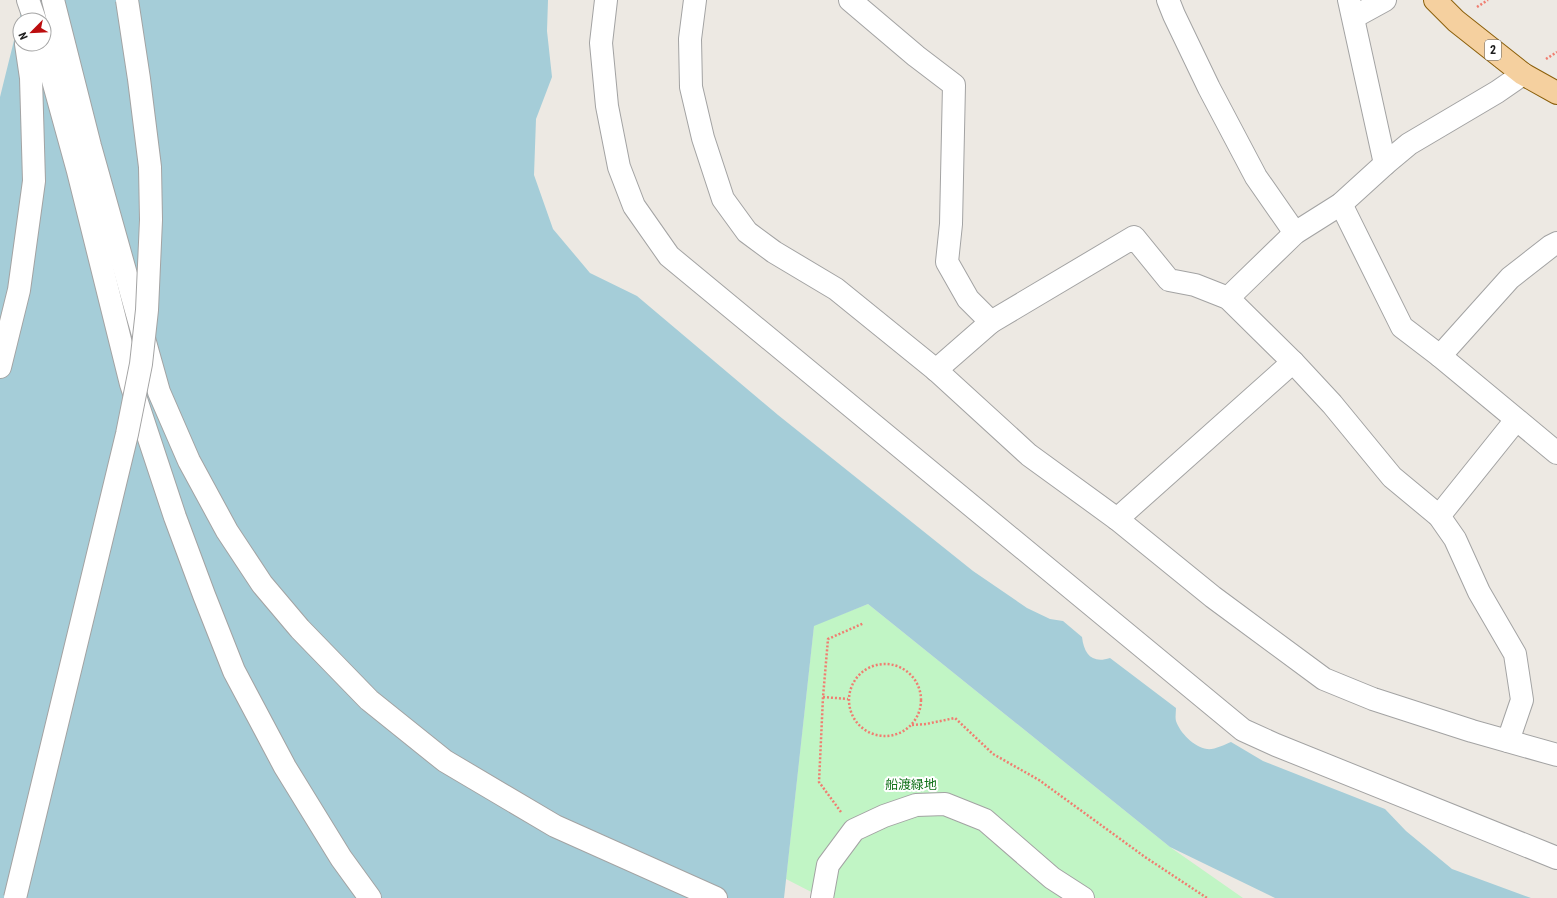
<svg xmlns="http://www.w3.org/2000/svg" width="1557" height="898" viewBox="0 0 1557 898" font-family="'Roboto Condensed','Noto Sans JP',sans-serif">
  <rect width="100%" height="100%" fill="#ede9e3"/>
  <path fill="#c1f5c5" d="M868 604 1170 847 1243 898H823L786 879 814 625Z"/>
  <path fill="#a5cdd8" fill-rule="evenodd" d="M24 0H548L547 31 552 77 536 119 534 175 553 229 590 273 637 296 778 415 973 571 1027 608 1050 619 1063 621 1082 637C1084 654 1092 664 1110 658L1176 708C1176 712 1175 717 1176 721 1180 733 1194 747 1207 749 1214 750 1224 745 1231 742L1263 761 1385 809 1406 831 1452 869 1531 898H1275L1170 847 868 604 814 626 784 898H0V97ZM20 20H44V44H20Z"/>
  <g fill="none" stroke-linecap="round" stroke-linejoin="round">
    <defs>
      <g id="street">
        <path d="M28 0 35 20"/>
        <path d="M53 0 90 146 159 392 189 461 227 531 262 584 300 629 369 700 445 761 555 826 716 898"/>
        <path d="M606 0 601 43 607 106 619 167 634 206 669 256 1243 730 1276 745 1557 858"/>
        <path d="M695 0 690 39 691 87 703 138 723 199 747 232 774 252 836 289 936 370 1029 455 1117 519 1213 597 1324 679 1373 699 1472 731 1557 755"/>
        <path d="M850 0 916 56 954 85 951 224 947 262 968 299 991 322"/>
        <path d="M1168 0 1174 15 1209 88 1256 177 1295 233"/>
        <path d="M1349 0 1385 164"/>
        <path d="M1354 17 1385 0"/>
        <path d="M43 44 78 171 131 384 175 517 204 595 234 671 285 767 341 858 370 898"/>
        <path d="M1341 204 1402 327 1440 356 1557 453"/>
        <path d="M1228 298 1295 233 1341 204 1385 164 1409 144 1497 92 1523 74"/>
        <path d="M1440 356 1510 278 1551 246 1557 243"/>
        <path d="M0 367 19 290 34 181 31 78 26 44"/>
        <path d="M936 370 991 322 1134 237 1169 280 1195 285 1228 298 1293 362 1332 404 1392 477 1439 516 1455 539 1479 592 1515 654 1522 700 1508 741"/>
        <path d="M1439 516 1516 420"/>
        <path d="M1117 519 1293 362"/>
        <path d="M822 898 828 865 854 830 884 816 916 805 945 804 985 820 1052 878 1083 898"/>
      </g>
      <path id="primary" d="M1435 0 1456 21 1523 74 1557 93"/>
    </defs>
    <use href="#street" stroke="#a3a3a3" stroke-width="24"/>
    <use href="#primary" stroke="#8b5f0a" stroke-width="24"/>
    <g stroke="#f07d70" stroke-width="2.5" stroke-dasharray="2 2" stroke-linecap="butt">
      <path d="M1477 7 1488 0"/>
      <path d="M1546 59 1557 52"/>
      <circle cx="885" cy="700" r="36"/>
      <path d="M823 697 848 699"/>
      <path d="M912 725 926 724 955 718 993 754 1039 780 1145 857 1207 898"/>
      <path d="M841 812 819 782 823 697 828 639 864 623"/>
    </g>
    <use href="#street" stroke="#fff" stroke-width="22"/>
    <use href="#primary" stroke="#f5d09f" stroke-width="22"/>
    <defs>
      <path id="street-bridge" d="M15 898 127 434 141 364 147 310 151 220 150 167 139 79 127 0"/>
    </defs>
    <use href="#street-bridge" stroke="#a3a3a3" stroke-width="24" stroke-linecap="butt"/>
    <use href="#street-bridge" stroke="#fff" stroke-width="22"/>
  </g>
  <g text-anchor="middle" stroke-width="4" stroke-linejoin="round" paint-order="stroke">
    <rect fill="#fff" stroke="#606060" stroke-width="1" x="1485" y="40" width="16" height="20" rx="3"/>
    <g font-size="12" font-weight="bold" fill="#1c1c1c">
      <text x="1493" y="54">2</text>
    </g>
    <g font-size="13" fill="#12721a" stroke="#fff">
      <text x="911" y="789">船渡緑地</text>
    </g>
  </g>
  <g transform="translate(32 32) rotate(246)"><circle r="19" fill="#ffffff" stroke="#a4a4a4"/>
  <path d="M0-3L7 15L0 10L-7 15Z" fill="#bc0d0e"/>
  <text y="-6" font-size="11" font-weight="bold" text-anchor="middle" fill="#1c1c1c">N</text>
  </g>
</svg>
